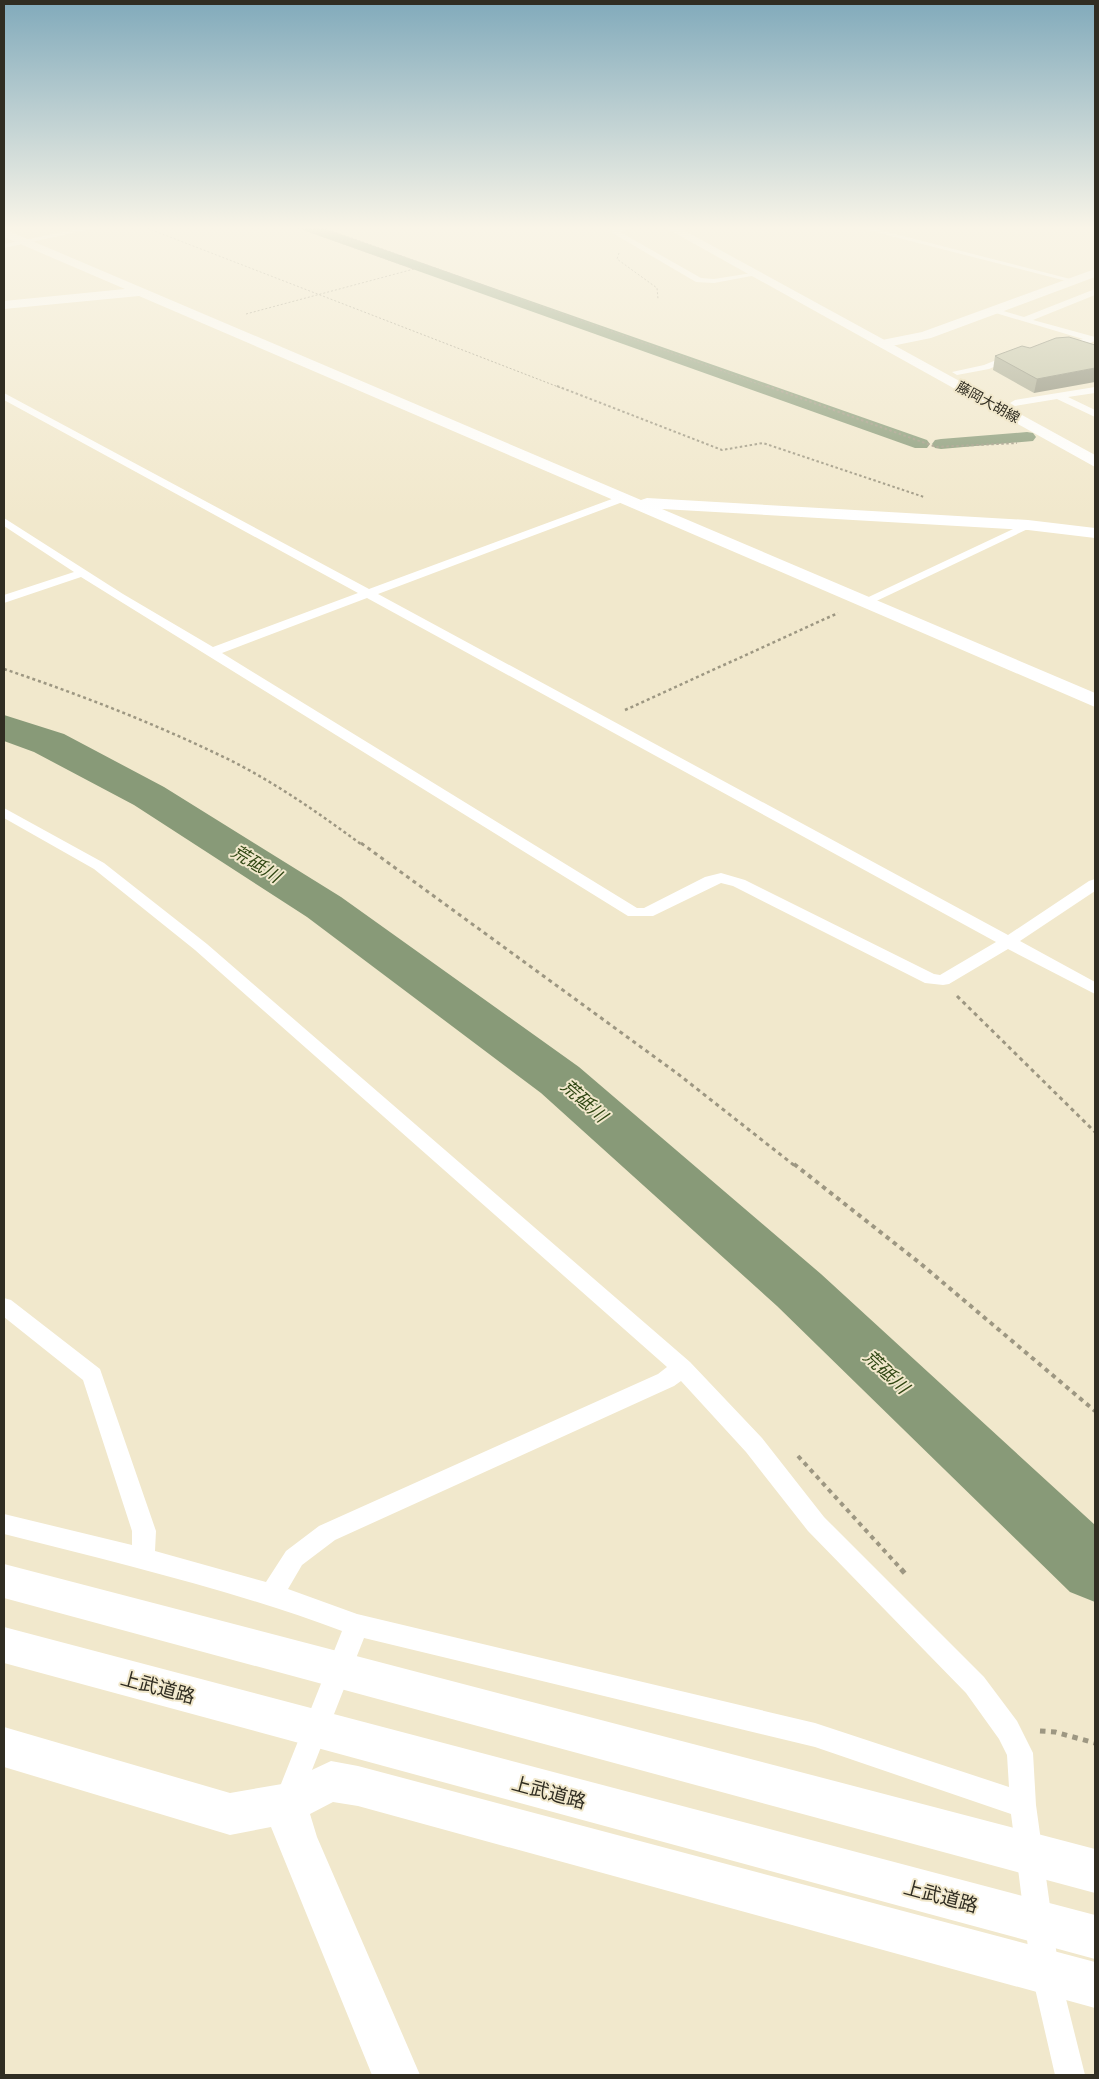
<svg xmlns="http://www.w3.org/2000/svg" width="1099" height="2079" viewBox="0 0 1099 2079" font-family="'Nunito Sans','Noto Sans JP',sans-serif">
  <rect width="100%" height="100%" fill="#f1e8cc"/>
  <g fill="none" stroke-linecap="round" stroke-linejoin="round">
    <g fill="#889a78" fill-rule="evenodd">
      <path d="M301 227H320L927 440 930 444 927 448H915L303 230Z"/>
      <path d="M1027 432 1033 433 1036 437 1033 441 941 449 935 448 932 444 935 440 941 439Z"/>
    </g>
    <path fill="#889a78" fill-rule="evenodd" d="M4 715 64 734 164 787 341 897 579 1067 821 1274 1095 1525V1602L1070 1592 777 1306 541 1093 307 917 134 805 34 752 4 741Z"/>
    <g stroke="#9d9782" stroke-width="1" stroke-dasharray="2 2" stroke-linecap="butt">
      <path d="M144 227 561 388"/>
      <path d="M321 227 770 388"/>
      <path d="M619 253 617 259 657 288 658 299"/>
      <path d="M246 314 414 269 296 227"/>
    </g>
    <g stroke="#9d9782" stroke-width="2" stroke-dasharray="2.5 2.5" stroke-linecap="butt">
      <path d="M557 386 722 450 763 443 924 497"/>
      <path d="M767 386 936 447 1017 443"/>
    </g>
    <g stroke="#9d9782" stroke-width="2.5" stroke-dasharray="3 3" stroke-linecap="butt">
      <path d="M4 669C75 693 146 720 213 752 266 776 316 811 362 845"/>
      <path d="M625 710 838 613"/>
    </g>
    <g stroke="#9d9782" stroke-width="3" stroke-dasharray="4 4" stroke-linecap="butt">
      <path d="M361 843 678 1074 795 1166"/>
      <path d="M957 996 1095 1132"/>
    </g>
    <g stroke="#9d9782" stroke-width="4" stroke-dasharray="4.5 4.5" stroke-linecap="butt">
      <path d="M794 1164 921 1264 1095 1411"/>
      <path d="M798 1456 902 1570"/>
    </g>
    <g stroke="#9d9782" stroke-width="5" stroke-dasharray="5.5 5.5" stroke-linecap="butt">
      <path d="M901 1569 908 1577"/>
      <path d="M1040 1731 1055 1732 1095 1743"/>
    </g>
    <g fill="#fff" fill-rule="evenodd">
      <path d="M87 227H100L4 248V244Z"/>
      <path d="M623 227H635L620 232 701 278 714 279 758 272 762 274 714 283 696 282 609 231Z"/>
      <path d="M856 227H868L1078 281 1074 283Z"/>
      <path d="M1095 289V295L1033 320 1095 337V341L1079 347 1058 348V344L1083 339 989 311 993 308 1024 317Z"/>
      <path d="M1011 354 1019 356 989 369 957 375 952 372 984 365Z"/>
      <path d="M1095 387V393L1068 397 1095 410V417L1057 399 1015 406 1010 403 1015 400Z"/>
      <path d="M4 393 369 589 620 496H628V500L378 594 1008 935 1089 881 1095 879V891L1020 941 1095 982V994L1008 949 949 984 943 985 925 983 733 886 721 883 653 916H628L81 577 4 603V595L74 572 4 526V518L123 594 213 647 358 593 4 400ZM367 598 996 942 940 975 934 974 745 880 721 873 705 877 644 908H637L222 653Z"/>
      <path d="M1028 522 1032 523V527L868 605H860L858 602Z"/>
      <path d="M4 808 104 863 207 944 690 1362 762 1438 824 1517 984 1677 1017 1721 1033 1753 1036 1805 1059 1971 1085 2075H1055L1031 1971 1011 1814 815 1747 364 1638 297 1808 288 1812 279 1808 275 1799 342 1631C232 1590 118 1563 4 1534V1514L132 1545V1531L83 1380 4 1317V1298L11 1300 100 1369 156 1531 155 1551 266 1582 286 1551 319 1526 658 1374 667 1367 195 950 94 869 4 818ZM681 1381 746 1452 808 1531 966 1693 999 1739 1007 1755 1009 1787 815 1723 357 1614 288 1589 302 1565 335 1540 674 1386Z"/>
    </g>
    <g fill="#fff" fill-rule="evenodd">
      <path d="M4 229 641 500 647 498 1028 520 1095 528V538L1028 530 662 509 1095 693V707L139 296 4 309V301L125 289 4 237Z"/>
      <path d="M4 1727 230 1793 282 1784 331 1761 358 1766 1095 1962V2008L358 1806 333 1802 310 1814 317 1837 420 2075H372L271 1827 230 1835 4 1767Z"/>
    </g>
    <path fill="#fff" fill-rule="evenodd" d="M1095 269V277L931 338 882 348 875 344 877 341 922 332Z"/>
    <path fill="#fff" fill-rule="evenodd" d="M664 227H678L1095 455V467Z"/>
    <g fill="#fff" fill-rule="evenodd">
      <path d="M4 1564 1095 1849V1893L4 1598Z"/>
      <path d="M4 1627 1095 1915V1959L4 1663Z"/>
    </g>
  </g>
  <path fill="#a5a78f" d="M1095 345 1034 393 993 370 995 356 1030 348Z"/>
  <path fill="#868874" d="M1095 368V382L1034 393 1037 379Z"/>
  <path fill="#c0c2a6" stroke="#868874" d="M1069 337 1095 345V368L1037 379 995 356 1022 346 1030 348 1056 338Z"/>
  <linearGradient id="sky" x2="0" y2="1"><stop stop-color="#81aabb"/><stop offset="0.44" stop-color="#f9f5e8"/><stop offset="1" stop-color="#f9f5e8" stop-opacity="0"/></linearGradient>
  <rect width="1099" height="518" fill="url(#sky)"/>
  <g text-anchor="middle" stroke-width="4" stroke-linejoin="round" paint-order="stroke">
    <g font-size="14" fill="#302d22" stroke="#f1e8cc">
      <text transform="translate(988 402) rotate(29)" y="5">藤岡大胡線</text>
    </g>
    <g font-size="18" font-style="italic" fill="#304713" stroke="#f1e8cc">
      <text transform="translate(256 864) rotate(32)" y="6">荒砥川</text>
      <text transform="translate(584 1101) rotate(41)" y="6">荒砥川</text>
      <text transform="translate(886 1372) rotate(43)" y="6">荒砥川</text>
    </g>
    <g font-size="19" fill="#302d22" stroke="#f1e8cc">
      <text transform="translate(158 1687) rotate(15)" y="7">上武道路</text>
      <text transform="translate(549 1792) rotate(15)" y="7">上武道路</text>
      <text transform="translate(941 1896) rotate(15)" y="7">上武道路</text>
    </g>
  </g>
  <rect width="1099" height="2079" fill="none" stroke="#302d22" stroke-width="10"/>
</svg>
